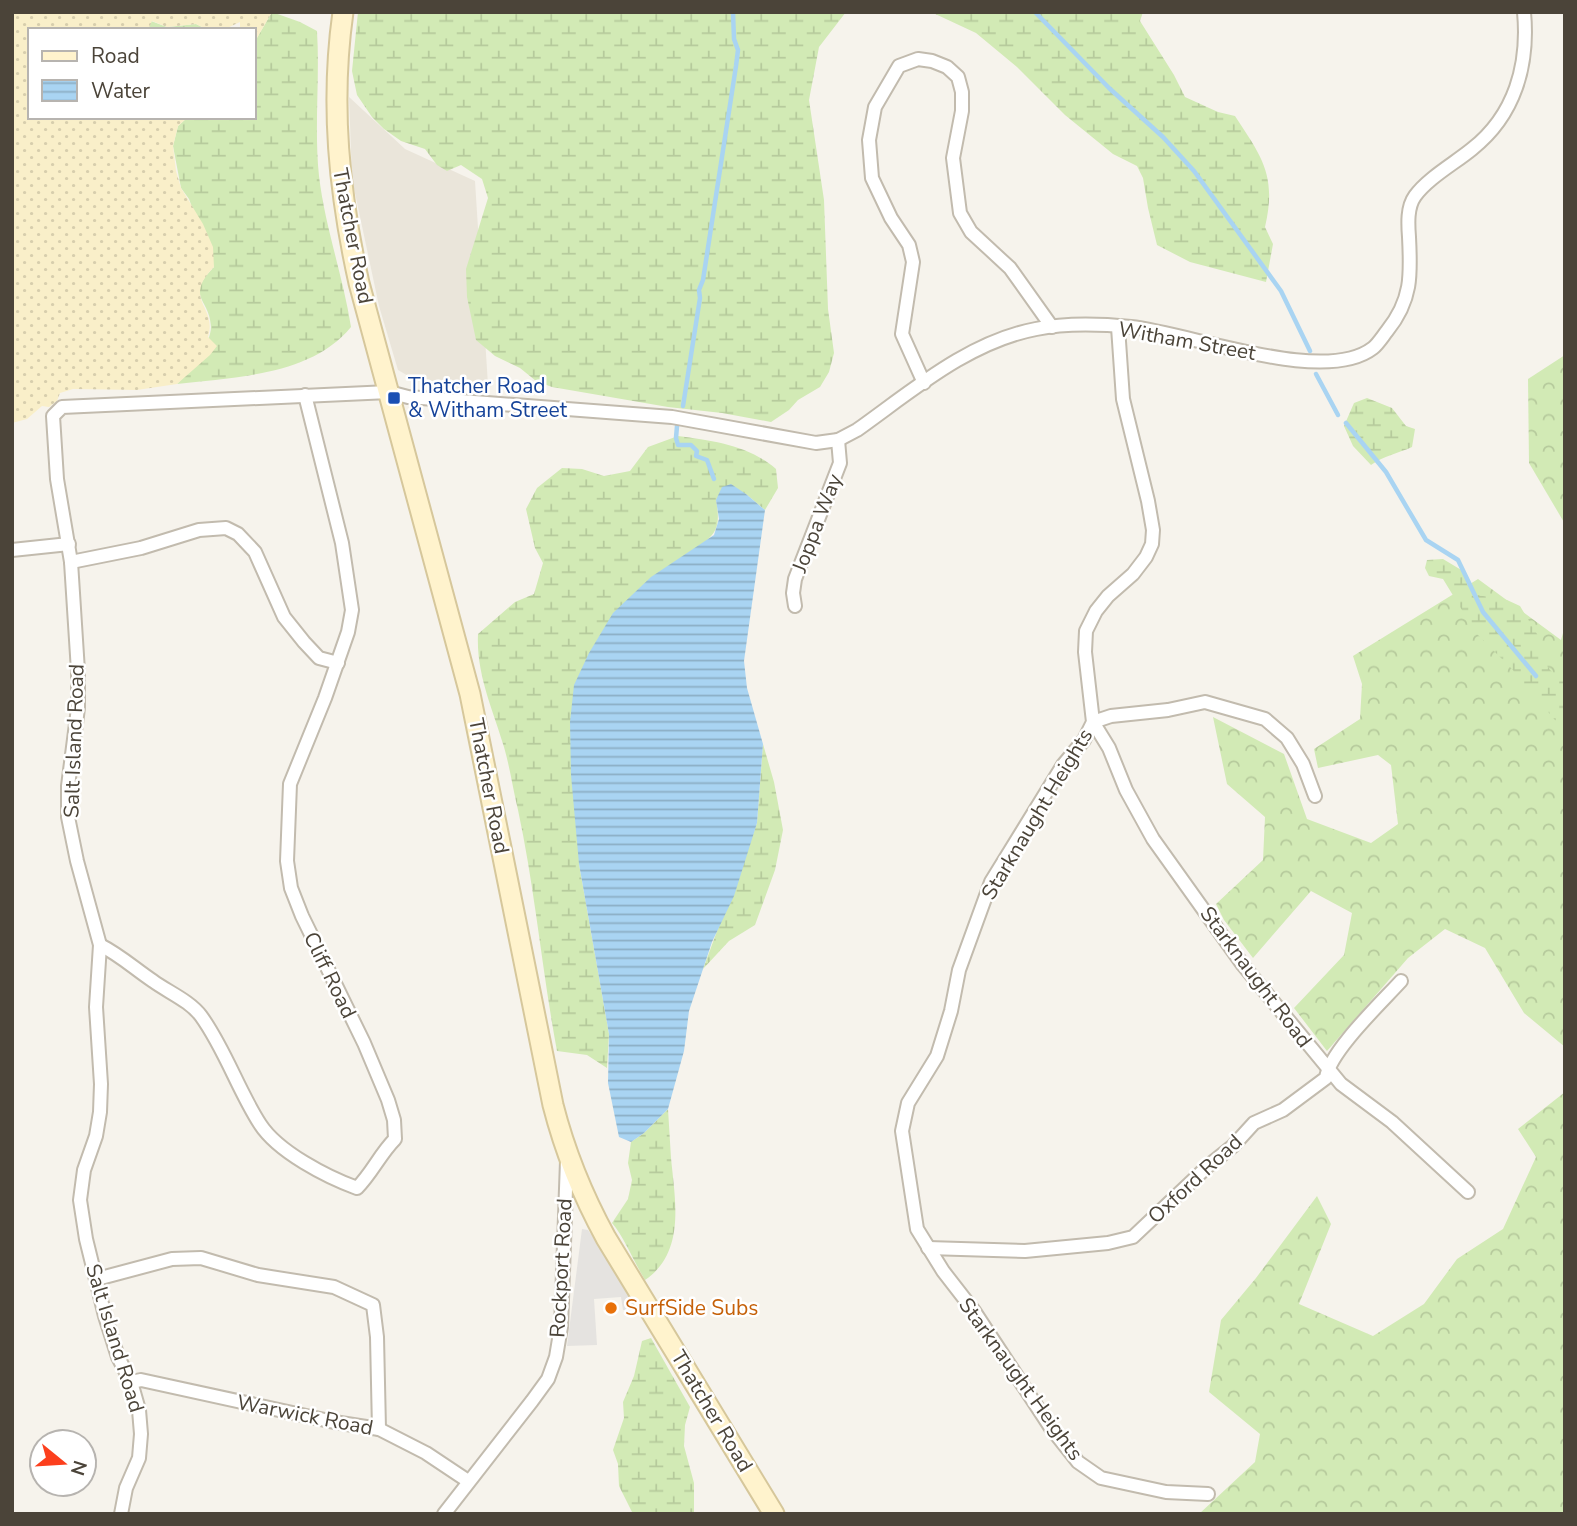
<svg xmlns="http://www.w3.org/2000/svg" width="1577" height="1526" viewBox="0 0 1577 1526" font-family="'Nunito Sans',sans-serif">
  <defs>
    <pattern id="forest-crowns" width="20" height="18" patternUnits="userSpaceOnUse" patternTransform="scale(1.75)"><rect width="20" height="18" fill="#d2eab5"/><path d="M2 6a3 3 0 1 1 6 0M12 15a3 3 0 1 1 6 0" fill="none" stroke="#b6ca9c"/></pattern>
    <pattern id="wetland-marsh" width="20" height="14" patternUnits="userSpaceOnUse" patternTransform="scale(1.75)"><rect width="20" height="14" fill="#d2eab5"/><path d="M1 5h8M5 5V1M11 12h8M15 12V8" fill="none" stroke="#b6ca9c"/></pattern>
    <pattern id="sand-dots" width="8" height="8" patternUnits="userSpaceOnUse" patternTransform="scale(1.75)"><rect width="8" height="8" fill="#f9efc9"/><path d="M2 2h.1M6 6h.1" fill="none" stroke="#d7cead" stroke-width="1.8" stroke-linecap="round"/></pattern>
    <pattern id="water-rules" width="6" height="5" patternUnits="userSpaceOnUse" patternTransform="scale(1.75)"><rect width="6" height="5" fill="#a9d4f2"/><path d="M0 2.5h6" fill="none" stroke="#8caec5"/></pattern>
  </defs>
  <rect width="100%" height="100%" fill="#f6f3ec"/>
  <path fill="#eae5da" d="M349 97 405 149 475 181 488 385 417 381 398 370 379 306 352 179Z"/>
  <g fill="url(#forest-crowns)">
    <path d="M1565 355V524L1529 463 1528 379Z"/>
    <path d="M1478 579 1561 640 1565 626V1047L1524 1013 1485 948 1445 929 1408 958 1327 1051 1294 1008 1344 955 1352 913 1311 891 1253 958 1224 920 1216 904 1263 860 1265 817 1227 784 1213 717 1284 754 1307 819 1371 843 1398 824 1391 765 1378 755 1318 768 1314 749 1360 719 1362 684 1353 656Z"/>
    <path d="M1565 1092V1514H1199L1255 1462 1260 1434 1209 1392 1221 1320 1256 1278 1317 1196 1331 1224 1299 1304 1373 1336 1424 1304 1457 1259 1503 1229 1536 1157 1518 1129Z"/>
  </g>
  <g fill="url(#wetland-marsh)">
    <path d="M272 12 300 22 317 31C320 79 314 128 319 176 325 227 343 276 351 327 311 376 234 377 177 384 188 373 211 344 211 327 210 298 184 297 214 267L189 199 181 188 173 146 178 126 188 117H254V43Z"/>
    <path d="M358 12H846L819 47 809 100 824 200 828 309 834 353 829 372 820 387 798 400 789 410 771 422 722 413 668 407 552 387 536 381 520 368 495 356 476 340 467 297 466 269 488 198 482 179 461 165 447 171 437 165 425 149 401 141 384 129 372 117 357 95 352 71Z"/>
    <path d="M931 12H1143L1140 21 1174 75 1185 97 1218 112 1235 116C1262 157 1277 176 1265 227L1273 244 1266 282 1190 262 1157 245 1148 208 1143 178 1137 166 1113 154 1065 115 1017 67 976 33Z"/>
    <path d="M151 21 167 27 196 24 208 30H148Z"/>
    <path d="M1367 398 1392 408 1406 426 1415 429 1412 447C1399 453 1383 456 1371 465L1353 446 1344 426 1354 403Z"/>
    <path d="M678 436C714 441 748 445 776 469L778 488 765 510 746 494 716 500C722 532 714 535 689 554L579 864 609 1034 607 1068 587 1055 557 1051C542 971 535 889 518 810 513 789 510 768 504 747 493 710 476 674 478 634L515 602 534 594 543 563 535 548 526 509 537 488 562 468 582 469 604 476 630 471 648 447Z"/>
    <path d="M1443 559 1463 571 1468 586 1477 595 1507 600 1520 606 1540 639 1542 658 1550 670 1565 683V732L1544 707 1527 696 1520 687 1513 670 1476 633 1443 579 1429 576 1425 568 1427 560Z"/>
    <path d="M763 744 774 782 783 830 775 870 755 925 729 941 703 969 757 823Z"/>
    <path d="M668 1109C669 1125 670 1142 671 1158 675 1200 686 1252 645 1280 634 1262 624 1237 612 1223L628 1199 632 1180 628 1163 631 1142 644 1133Z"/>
    <path d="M651 1338 690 1407 685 1425 684 1446 694 1483V1514H633L619 1486 618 1464 613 1450 624 1418 623 1402 634 1376 642 1341Z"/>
  </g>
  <path fill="url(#sand-dots)" d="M12 12H272L254 43V30H240V22L223 30H208L196 24 167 27 152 21 148 30H30V117H188L178 126 173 146 176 171 181 188 203 224 213 247 214 267C181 300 218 306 208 337L217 346 210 355 177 384 137 390 73 389 60 393 57 401 49 407 42 406 27 419 12 423Z"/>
  <path fill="#e5e3e0" d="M582 1229 588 1230 642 1309 623 1310 621 1297 594 1299 597 1345 567 1346Z"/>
  <path fill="url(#water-rules)" d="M731 484 746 494 765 510 744 661 747 688 763 744 757 823 734 896 712 942 689 1011 684 1051 668 1109 644 1133 631 1142 619 1137 608 1083 609 1034 579 864 571 775 570 722 574 685 589 653 613 613 651 577 714 535 719 519 716 500 722 487Z"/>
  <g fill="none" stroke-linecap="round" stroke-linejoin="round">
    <g stroke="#a9d4f2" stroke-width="4.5">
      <path d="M1035 12 1109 88 1163 137 1194 171 1281 291 1310 351"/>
      <path d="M1316 374 1338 415"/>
      <path d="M683 406 700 298 699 290 703 280 736 66 738 50 734 39 733 12"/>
      <path d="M1346 423 1386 472 1426 540 1458 560 1483 612 1536 676"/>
      <path d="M677 426 676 438 678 445H691L697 451 696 456 707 460 714 479"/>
    </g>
    <defs>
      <g id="street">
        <path d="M1118 327 1123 399 1148 501 1153 530 1152 544 1146 557 1133 574 1108 596 1096 611 1086 631 1085 652 1093 722 1084 740 1063 765 991 882 959 970 951 1011 937 1056 908 1103 902 1131 917 1229 943 1271 974 1311 1051 1428 1078 1462 1101 1478 1166 1492 1208 1494"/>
        <path d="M924 383 902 334 913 262 909 245 891 218 872 178 869 140 875 107 899 66 918 59 932 61 947 67 958 77 962 92V111L953 158 960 213 971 232 1010 268 1052 327"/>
        <path d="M12 550 69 544"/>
        <path d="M71 562 141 548 199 530 226 528 238 534 255 552 284 617 304 642 319 658 338 663"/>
        <path d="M795 606 793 593 795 579 840 463 838 440"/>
        <path d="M1315 796 1303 764 1287 738 1265 719 1205 702 1168 710 1111 716 1093 722 1109 748 1126 790 1153 839 1243 965 1341 1084 1392 1122 1468 1192"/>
        <path d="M100 945C120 955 135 969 153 981 168 992 190 1001 201 1016 225 1049 238 1090 260 1124 278 1152 327 1177 357 1188 372 1173 380 1154 395 1139L394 1120 388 1100 364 1043 302 916 291 888 287 861 290 784 325 698 348 632 352 610 342 543 305 395"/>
        <path d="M928 1248 1025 1251 1108 1243 1133 1237 1208 1166 1233 1146 1254 1123 1283 1110 1326 1078C1329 1052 1382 1002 1401 981"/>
        <path d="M97 1279 172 1259 201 1258 258 1275 334 1287 373 1305 377 1337 379 1429"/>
        <path d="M131 1382 141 1380 334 1422 379 1429 426 1453 468 1481"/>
        <path d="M121 1514 126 1488 139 1458 141 1434 139 1410 131 1382 118 1357 105 1316 86 1239 80 1200 84 1170 96 1136 100 1112 101 1084 96 1007 100 945 77 861 68 817V786L78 708V671L71 562 57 479 53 416 62 407 389 392 408 397 672 417 816 443 838 440 857 430C912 391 968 342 1036 329 1065 323 1101 324 1131 327 1190 333 1324 386 1373 348 1378 344 1383 336 1387 331 1412 300 1411 275 1409 237 1408 224 1407 207 1415 196 1428 178 1455 163 1472 149 1515 115 1529 65 1524 12"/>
        <path d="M444 1514 532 1401 548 1379 556 1357 561 1327 567 1161"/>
      </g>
      <path id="secondary" d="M343 12C330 104 339 193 359 283L470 694 553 1105C565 1152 583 1196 606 1238L774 1514"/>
    </defs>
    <use href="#street" stroke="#c2bbae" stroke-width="16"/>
    <use href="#secondary" stroke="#d6c79b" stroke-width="23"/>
    <use href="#street" stroke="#fff" stroke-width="12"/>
    <use href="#secondary" stroke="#fff3cd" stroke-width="19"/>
  </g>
  <rect fill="#1a4fb4" stroke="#fff" stroke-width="2.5" x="387" y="391" width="14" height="14" rx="3.5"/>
  <circle fill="#e8710a" stroke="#fff" stroke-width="2.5" cx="611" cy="1308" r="7"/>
  <g text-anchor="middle" stroke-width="5" stroke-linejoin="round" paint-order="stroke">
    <g font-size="21" fill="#4b4439" stroke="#fff">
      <text transform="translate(353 236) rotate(79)" y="7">Thatcher Road</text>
      <text transform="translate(1187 341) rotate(10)" y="7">Witham Street</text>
      <text transform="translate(817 523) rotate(-69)" y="7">Joppa Way</text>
      <text transform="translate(74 741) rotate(-88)" y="7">Salt Island Road</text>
      <text transform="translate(489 786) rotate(79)" y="7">Thatcher Road</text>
      <text transform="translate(1037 814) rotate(-59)" y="7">Starknaught Heights</text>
      <text transform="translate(330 975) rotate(64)" y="7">Cliff Road</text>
      <text transform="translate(1256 977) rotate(53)" y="7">Starknaught Road</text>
      <text transform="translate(1195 1179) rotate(-43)" y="7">Oxford Road</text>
      <text transform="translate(561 1268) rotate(-87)" y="7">Rockport Road</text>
      <text transform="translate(115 1338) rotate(73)" y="7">Salt Island Road</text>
      <text transform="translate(1021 1379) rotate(54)" y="7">Starknaught Heights</text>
      <text transform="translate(712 1411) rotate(59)" y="7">Thatcher Road</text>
      <text transform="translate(305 1415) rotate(11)" y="7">Warwick Road</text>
    </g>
    <g font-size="21" fill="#164399" stroke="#fff" text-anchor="start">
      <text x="408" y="393">Thatcher Road<tspan x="408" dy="24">&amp; Witham Street</tspan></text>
    </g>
    <g font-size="21" fill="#c56008" stroke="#fff" text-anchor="start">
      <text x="625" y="1315">SurfSide Subs</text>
    </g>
  </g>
  <rect width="1577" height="1526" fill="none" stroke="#4b4439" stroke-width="28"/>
  <rect x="28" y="28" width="228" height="91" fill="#ffffff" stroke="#b7b4b0" stroke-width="2"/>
  <rect x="42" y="51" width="35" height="10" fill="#fff3cd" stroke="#b7b4b0" stroke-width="2"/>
  <text x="91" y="63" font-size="21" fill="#4b4439">Road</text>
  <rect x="42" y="80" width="35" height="21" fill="url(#water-rules)" stroke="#b7b4b0" stroke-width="2"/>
  <text x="91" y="98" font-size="21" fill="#4b4439">Water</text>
  <g transform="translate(63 1463) rotate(108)"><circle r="33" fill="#ffffff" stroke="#b7b4b0" stroke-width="2"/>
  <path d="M0-5L12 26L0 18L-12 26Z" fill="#fc3f1d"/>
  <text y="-10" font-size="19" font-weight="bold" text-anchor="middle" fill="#4b4439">N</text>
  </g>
</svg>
